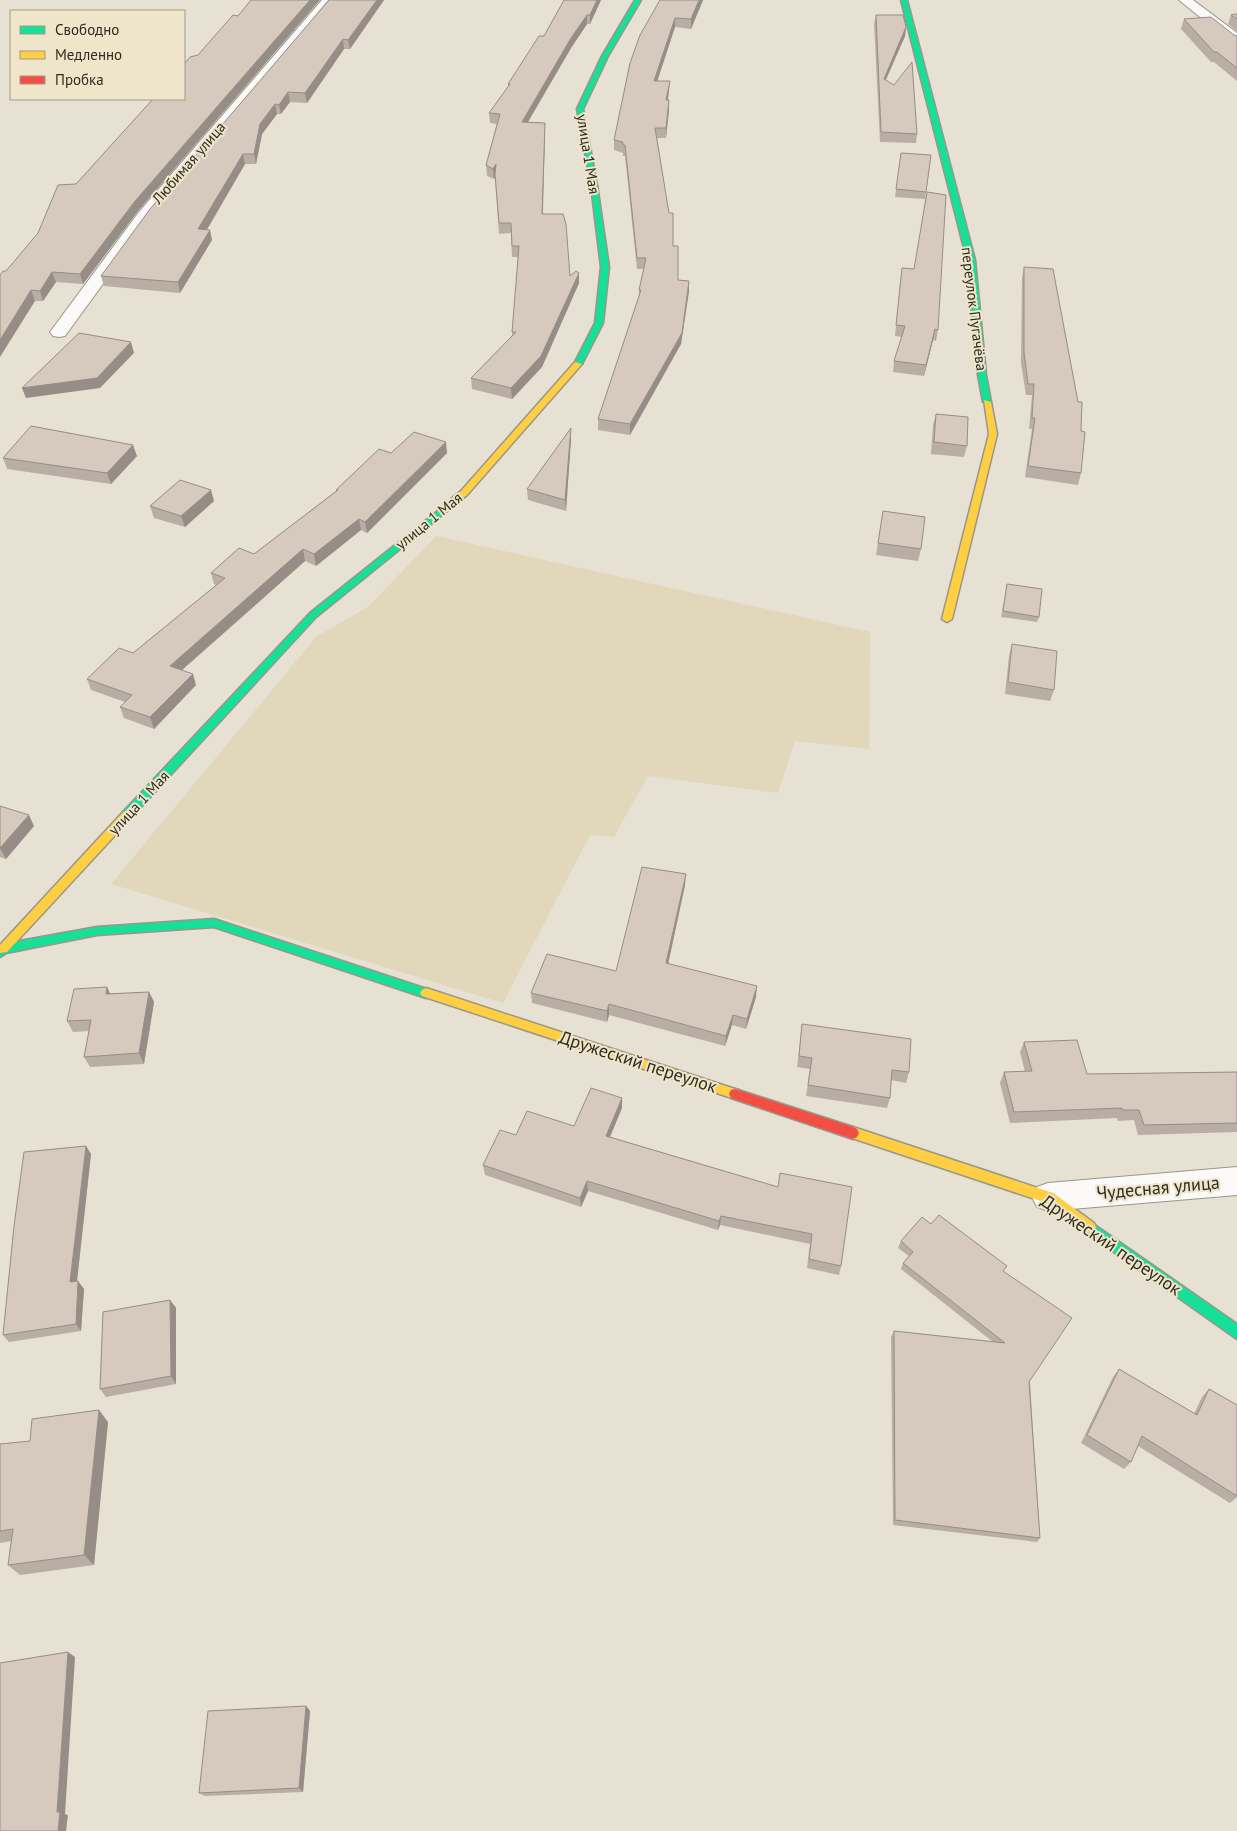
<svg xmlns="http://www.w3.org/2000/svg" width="1237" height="1831" viewBox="0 0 1237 1831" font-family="'PT Sans',sans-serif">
  <rect width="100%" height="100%" fill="#e6e1d2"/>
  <path fill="#e1d7bb" d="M436 536 870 632 869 749 795 741 778 793 648 776 614 837 590 835 503 1003 111 884 316 637 369 606Z"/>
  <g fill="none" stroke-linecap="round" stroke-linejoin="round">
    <defs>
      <g id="street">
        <path d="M322 0H335L151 218 65 336 59 337 53 336 50 332 53 328 139 212Z"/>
        <path d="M1179 0H1193L1237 33V44L1232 43Z"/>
        <path d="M1237 1167V1195L1048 1211 1037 1207 1032 1197 1037 1187 1048 1183Z"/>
      </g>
      <g id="fast">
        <path d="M635 0H641L608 56 583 109 597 185 609 267 603 323 582 364 578 366 574 364 595 323 601 267 591 185 577 109 602 56Z"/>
        <path d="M901 0H907L975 260 986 375 991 402 987 404 983 402 978 375 967 260Z"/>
        <path d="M454 498 458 501 457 503 316 617 131 818H123L122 815 123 812 310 613Z"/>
        <path d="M214 919 430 990 432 993 430 996 426 998 214 927 97 935 6 953 0 957V945L3 944 97 927Z"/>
        <path d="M1089 1221 1237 1324V1339L1084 1231 1082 1227 1084 1223Z"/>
      </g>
      <g id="slow">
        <path d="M575 362 582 364 467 495 457 503H451V499L461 491Z"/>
        <path d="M984 400 991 402 997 434 952 619 947 622 942 619 989 434Z"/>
        <path d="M127 811 132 815 131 818 7 952 0 953V945L123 812Z"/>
        <path d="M426 988 735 1089 739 1090 741 1094 739 1098 735 1099 422 996 420 993 422 990Z"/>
        <path d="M853 1127 1053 1193 1094 1223 1096 1227 1094 1231 1089 1233 1044 1202 849 1137 847 1133 849 1129Z"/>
      </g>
      <path id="jam" d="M735 1089 853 1127 857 1129 859 1133 857 1137 853 1139 731 1098 729 1094 731 1090Z"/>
    </defs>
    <use href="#street" stroke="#9a968a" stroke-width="2"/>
    <use href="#fast" stroke="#9a968a" stroke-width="3"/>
    <use href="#slow" stroke="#9a968a" stroke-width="3"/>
    <use href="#jam" stroke="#9a968a" stroke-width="3"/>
    <use href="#street" fill="#fbfaf8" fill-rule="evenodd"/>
    <use href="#fast" fill="#16e098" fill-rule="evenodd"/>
    <use href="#slow" fill="#ffcf43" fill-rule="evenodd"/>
    <use href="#jam" fill="#f24e42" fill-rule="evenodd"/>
  </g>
  <g fill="#b8aea4">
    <path d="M328 0H384L350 49H344L307 103 290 102 281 114H277L262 134 256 164H245L206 230 212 240 180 293 104 286 101 276Z"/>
    <path d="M564 0H601L590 24H587L571 48 528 122 545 123V133L543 214 570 276 579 283 542 367 512 399 472 389 471 378 512 336 518 257H512L511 233 499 234 495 177 494 179 487 176 486 165 497 124 490 123 489 113 508 87V84L544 36Z"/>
    <path d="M703 0 691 29 675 27 657 81 669 91 668 100H669V110L666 138H657L678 280 689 281V291L681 344 630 435 598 430V419L639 297V290L644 269H637L625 156H623V153L614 150V140L640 35Z"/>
    <path d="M1237 14V31L1228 24 1231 15Z"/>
    <path d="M876 15 906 27 905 36 886 80 917 134 916 143 880 142 874 24Z"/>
    <path d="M1184 19 1237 36V81L1214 62H1211L1181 29Z"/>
    <path d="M901 153 931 155 925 199 895 197Z"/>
    <path d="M138 211 83 284 56 282 43 301H35L6 271Z"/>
    <path d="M1024 267 1081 431V473L1078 485 1025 477 1032 429H1029L1032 395H1026L1021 363 1022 278Z"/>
    <path d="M902 268 938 330 936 341 933 340 924 376 893 372 894 361 902 337 895 336Z"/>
    <path d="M936 414 967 446 964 457 931 454 933 425Z"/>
    <path d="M571 439 566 511 528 500 527 489Z"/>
    <path d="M391 453H447L367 533 361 530 316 566 305 561 182 670 196 685 154 729 124 718 120 707 125 702 91 690 87 679 133 653 216 585 214 584 211 573 254 554 336 491V490Z"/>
    <path d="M137 456 111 484 7 469 3 458Z"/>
    <path d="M214 501 185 527 154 518 150 506Z"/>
    <path d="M883 511 921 549 918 561 876 555Z"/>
    <path d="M1007 584 1039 617 1037 622 1001 617Z"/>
    <path d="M1012 644 1054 690 1050 701 1005 694 1009 656Z"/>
    <path d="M0 806 34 826 6 859 0 857Z"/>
    <path d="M685 885 668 963 756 997 746 1029 732 1025 725 1046 609 1015 607 1022 532 1003 531 993 616 971Z"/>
    <path d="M107 987 110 994 149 992 154 1002 144 1064 90 1067 84 1057 89 1031 73 1032 67 1021Z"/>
    <path d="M802 1024 909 1072 906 1083 891 1080 890 1098 887 1108 806 1096 810 1069 797 1067Z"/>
    <path d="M1024 1042 1087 1074 1237 1072V1132L1138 1135 1134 1120 1118 1121 1117 1118 1010 1123 1000 1083 1004 1072H1025L1020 1052Z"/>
    <path d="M622 1098V1108L610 1137 778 1187 841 1266 839 1275 807 1268 810 1244 720 1225 718 1230 588 1191 581 1207 485 1175 483 1165 516 1135 574 1126Z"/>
    <path d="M86 1146 91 1154 77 1281 84 1289 81 1331 9 1342 3 1335Z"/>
    <path d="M931 1224 1004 1272 1030 1382 1040 1538 1037 1542 893 1525 891 1337 894 1331 993 1342 901 1269 903 1263 909 1256 898 1248 901 1241Z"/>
    <path d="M170 1300 176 1308V1384L106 1397 100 1389Z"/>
    <path d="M1119 1369 1194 1414 1202 1397 1209 1389 1237 1405V1497L1230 1503 1138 1446 1131 1462 1124 1469 1081 1443 1113 1377Z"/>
    <path d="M108 1422 94 1565 20 1575 8 1565 11 1541 0 1543V1444L30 1441Z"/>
    <path d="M306 1706 310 1711 303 1792 205 1796 199 1793Z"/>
  </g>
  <g fill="#968d86">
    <path d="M310 0H320L138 211 83 284 80 274 135 201Z"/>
    <path d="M377 0H384L350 49 348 40Z"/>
    <path d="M597 0H601L590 24V15Z"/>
    <path d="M699 0H703L691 29V19Z"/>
    <path d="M587 15V24L571 48 522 132V122L571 38Z"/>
    <path d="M675 18V27L654 91V81Z"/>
    <path d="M906 27 905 36 882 88 884 79Z"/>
    <path d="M343 39 344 49 307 103 305 93Z"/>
    <path d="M670 81 669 91 666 110V100Z"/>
    <path d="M288 92 290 102 281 114 279 105Z"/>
    <path d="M669 100V110L666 138V128Z"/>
    <path d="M275 104 277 114 262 134 256 164 254 154 260 124Z"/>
    <path d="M545 123V133L542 225V214Z"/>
    <path d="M243 154 245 164 201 240 198 229Z"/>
    <path d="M496 164 497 174 494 179 493 169Z"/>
    <path d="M210 230 212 240 180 293 178 282Z"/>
    <path d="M52 272 56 282 43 301 40 291Z"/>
    <path d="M579 273V283L542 367 512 399 511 388Z"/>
    <path d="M689 281V291L681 344 630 435V424Z"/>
    <path d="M31 290 35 301 0 357V340Z"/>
    <path d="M935 329 933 340 924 376 926 365Z"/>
    <path d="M131 342 134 353 100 388 26 398 22 388Z"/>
    <path d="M571 428V439L566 511 565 500Z"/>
    <path d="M446 442 447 453 367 533 365 522Z"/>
    <path d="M133 445 137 456 111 484 107 473Z"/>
    <path d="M211 490 214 501 185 527 181 516Z"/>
    <path d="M359 519 361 530 316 566 314 554Z"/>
    <path d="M303 549 305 561 174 677 170 666Z"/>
    <path d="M193 674 196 685 154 729 150 717Z"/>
    <path d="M29 815 34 826 6 859 0 848Z"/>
    <path d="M686 874 685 885 666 974V963Z"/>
    <path d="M757 986 756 997 746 1029 747 1019Z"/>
    <path d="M107 987 112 998 106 994Z"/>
    <path d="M149 992 154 1002 144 1064 139 1053Z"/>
    <path d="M609 1004V1015L607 1022V1011Z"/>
    <path d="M733 1015 732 1025 725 1046 726 1036Z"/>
    <path d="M622 1098V1108L606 1146V1136Z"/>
    <path d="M86 1146 91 1154 76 1290 70 1282Z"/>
    <path d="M587 1181 588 1191 581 1207 580 1198Z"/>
    <path d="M721 1216 720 1225 718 1230 719 1221Z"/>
    <path d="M78 1281 84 1289 81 1331 76 1324Z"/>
    <path d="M170 1300 176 1308V1384L171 1376Z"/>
    <path d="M99 1410 108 1422 94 1565 84 1555Z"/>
    <path d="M68 1652 75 1657 65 1814 68 1815 66 1831H58L57 1812Z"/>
    <path d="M306 1706 310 1711 303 1792 299 1788Z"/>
  </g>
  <g fill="#d6cabf" stroke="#968d86">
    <path d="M251 0H310L135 201 80 274 52 272 40 291 31 290 0 340V275L3 271H6L38 233 58 185 76 184 153 99H184V64L190 57 198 55 233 15 238 16Z"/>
    <path d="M329 0H377L348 40 343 39 305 93 288 92 279 105 275 104 260 124 254 154H243L198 229 210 230 178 282 101 276 150 209Z"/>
    <path d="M564 0H597L590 15H587L571 38 522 122 545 123 542 214H563L566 224 570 276 576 271 579 273 541 356 511 388 471 378 516 332H512L519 246H512L511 223H499L495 174 496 164 493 169 486 165 500 114 489 113 510 84H508L539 36H544Z"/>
    <path d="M660 0H699L691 19 675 18 654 81H670L666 100H669L666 128H655L669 213H673V246H678V280L689 281 682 333 630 424 598 419 641 290H639L646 258H637L625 145H623V142L614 140 630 63 640 35Z"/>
    <path d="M1237 14V19L1231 15Z"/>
    <path d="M876 15H903L906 27 884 79 894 85 912 62 917 134 881 132Z"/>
    <path d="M1211 17 1234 35 1237 36V68L1217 52H1214L1184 19Z"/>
    <path d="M901 153 931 155 926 192 896 189Z"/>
    <path d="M927 192 946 195 938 330 935 329 926 365 894 361 905 326 896 325 902 268 914 269Z"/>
    <path d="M1024 267 1053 269 1078 402H1082L1081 431 1085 432 1081 473 1028 466 1035 418H1032L1034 384H1028L1024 352Z"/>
    <path d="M79 333 131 342 97 378 22 388Z"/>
    <path d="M936 414 968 417 967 446 934 442Z"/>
    <path d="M31 426 133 445 107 473 3 458Z"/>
    <path d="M571 428 565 500 527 489Z"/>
    <path d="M414 432 446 442 365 522 359 519 314 554 303 549 170 666 193 674 150 717 120 707 132 695 87 679 119 648 133 653 225 578 211 573 239 548 254 554 338 490H336L379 449 391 453Z"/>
    <path d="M180 480 211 490 181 516 150 506Z"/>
    <path d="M883 511 925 517 921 549 878 543Z"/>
    <path d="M1007 584 1042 589 1039 617 1003 611Z"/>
    <path d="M1012 644 1057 651 1054 690 1008 682Z"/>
    <path d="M0 806 29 815 0 848Z"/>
    <path d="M642 867 686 874 666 963 757 986 747 1019 733 1015 726 1036 609 1004 607 1011 531 993 547 954 616 971Z"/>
    <path d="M107 987 106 994 149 992 139 1053 84 1057 91 1020 67 1021 74 989Z"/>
    <path d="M802 1024 911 1039 909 1072 892 1070 890 1098 808 1085 812 1058 799 1056Z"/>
    <path d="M1077 1040 1087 1074 1237 1072V1123L1144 1125 1139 1110H1123L1122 1108 1014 1112 1004 1072 1032 1071 1024 1042Z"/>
    <path d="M591 1088 622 1098 606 1136 778 1187 780 1173 852 1187 841 1266 809 1259 812 1234 721 1216 719 1221 587 1181 580 1198 483 1165 500 1130 516 1135 527 1111 574 1126Z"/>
    <path d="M86 1146 70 1282 78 1281 76 1324 3 1335 14 1226 24 1152Z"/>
    <path d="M939 1215 1007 1266 1003 1271 1072 1318 1029 1382 1040 1538 895 1520 894 1331 1005 1343 903 1263 913 1252 901 1241 922 1217 931 1224Z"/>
    <path d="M170 1300 171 1376 100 1389 103 1312Z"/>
    <path d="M1119 1369 1197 1415 1209 1389 1237 1405V1496L1142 1436 1131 1462 1087 1435Z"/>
    <path d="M99 1410 84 1555 8 1565 13 1529 0 1531V1444L30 1441 32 1419Z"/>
    <path d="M68 1652 57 1812H60L58 1831H0V1663Z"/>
    <path d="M306 1706 299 1788 199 1793 208 1711Z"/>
  </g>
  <g text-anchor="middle" stroke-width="4" stroke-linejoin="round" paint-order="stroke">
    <g font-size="15" fill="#2e2b21" stroke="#eee5ca">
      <text transform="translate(588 154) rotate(81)" y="5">улица 1 Мая</text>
      <text transform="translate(189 163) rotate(-49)" y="5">Любимая улица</text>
      <text transform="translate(974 309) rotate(83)" y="5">переулок Пугачёва</text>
      <text transform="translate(429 521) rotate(-39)" y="5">улица 1 Мая</text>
      <text transform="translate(139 803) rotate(-47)" y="5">улица 1 Мая</text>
    </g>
    <g font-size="18" fill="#2e2b21" stroke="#eee5ca">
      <text transform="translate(638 1062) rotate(18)" y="6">Дружеский переулок</text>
      <text transform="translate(1158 1188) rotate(-5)" y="6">Чудесная улица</text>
      <text transform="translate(1111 1245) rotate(34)" y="6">Дружеский переулок</text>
    </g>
  </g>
  <rect x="10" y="10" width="175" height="90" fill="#eee5ca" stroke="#a19b86"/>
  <rect x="20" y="26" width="25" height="8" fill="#16e098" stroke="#a19b86"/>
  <text x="55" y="35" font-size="15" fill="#2e2b21">Свободно</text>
  <rect x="20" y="51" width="25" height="8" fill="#ffcf43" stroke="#a19b86"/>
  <text x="55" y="60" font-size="15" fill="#2e2b21">Медленно</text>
  <rect x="20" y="76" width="25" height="8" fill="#f24e42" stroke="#a19b86"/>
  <text x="55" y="85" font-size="15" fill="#2e2b21">Пробка</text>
</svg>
